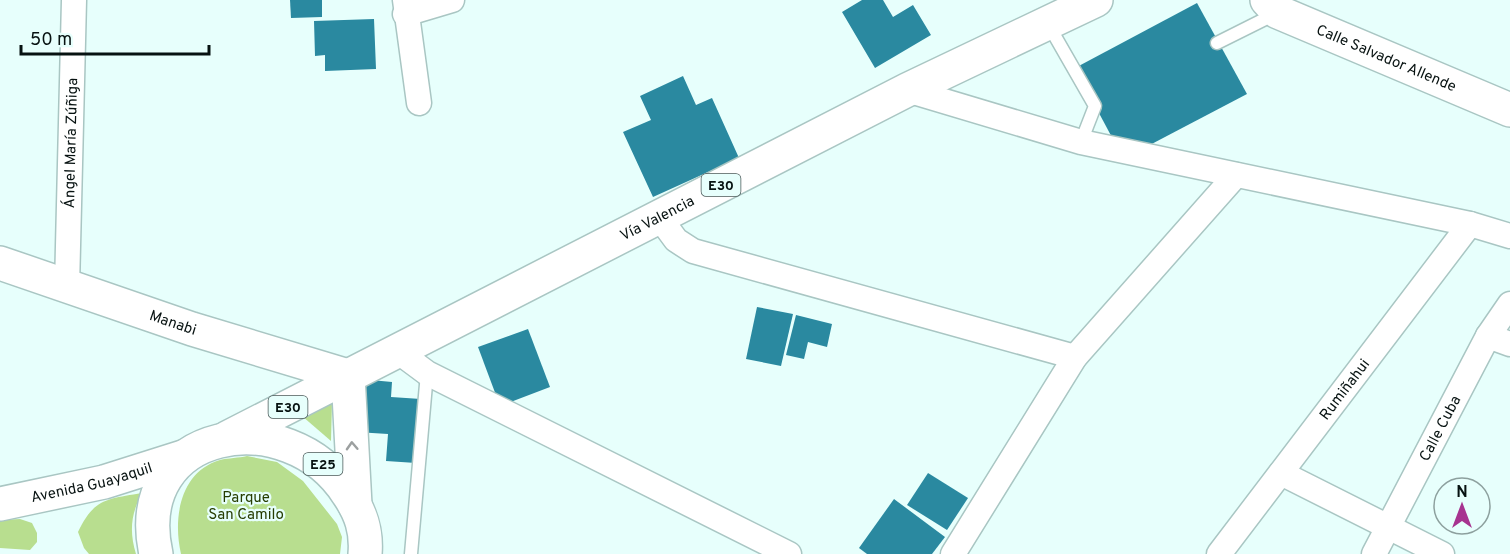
<svg xmlns="http://www.w3.org/2000/svg" width="1510" height="554" viewBox="0 0 1510 554" font-family="Overpass,sans-serif">
  <rect width="100%" height="100%" fill="#e7fffc"/>
  <g fill="#b8de8f">
    <path d="M332 402 331 441 302 416Z"/>
    <path d="M247 456 277 462 303 481 337 524 342 537 340 554H181C173 520 179 472 220 460 228 458 239 458 247 456Z"/>
    <path d="M142 493C131 514 129 531 136 554H89L84 548 78 532C94 498 108 499 142 493Z"/>
    <path d="M20 519 32 523 37 533V542L30 550 0 548V520Z"/>
  </g>
  <g fill="#2a89a0">
    <path d="M290 0H322V17L291 18Z"/>
    <path d="M862 0H883L893 17 913 5 931 35 875 68 842 12Z"/>
    <path d="M1197 3 1247 94 1144 148 1116 145 1075 68Z"/>
    <path d="M374 19 376 69 325 71V55L315 56 314 21Z"/>
    <path d="M683 76 696 105 712 98 739 158 653 197 623 132 651 120 640 96Z"/>
    <path d="M757 307 793 314 781 366 746 359Z"/>
    <path d="M796 315 832 324 827 347 808 342 804 359 786 355Z"/>
    <path d="M528 329 550 387 500 406 478 347Z"/>
    <path d="M360 379 392 382 391 397 421 399 416 463 386 461 388 434 356 432Z"/>
    <path d="M928 473 968 498 947 530 907 505Z"/>
    <path d="M894 499 945 537 932 554H867L859 548Z"/>
  </g>
  <g fill="none" stroke-linecap="round" stroke-linejoin="round">
    <defs>
      <g id="lane">
        <path d="M1048 24 1095 106 1081 142"/>
        <path d="M1217 43 1277 13"/>
        <path d="M411 554 427 373"/>
      </g>
      <g id="street">
        <path d="M405 0 419 103"/>
        <path d="M405 14 452 0"/>
        <path d="M907 90 1081 142 1470 224 1510 236"/>
        <path d="M659 217 676 240 693 251 1075 357"/>
        <path id="s1" d="M67 287 74 0"/>
        <path d="M1488 336 1510 344"/>
        <path d="M396 350 427 373 789 554"/>
        <path d="M1281 473 1442 554"/>
        <path d="M953 554 1075 357 1236 175"/>
        <path id="s2" d="M1219 554 1470 224"/>
        <path id="s3" d="M1374 554 1488 336 1510 304"/>
      </g>
      <g id="secondary">
        <path id="s4" d="M1267 0 1278 12 1510 110"/>
        <path id="s5" d="M0 263 192 329 348 376"/>
      </g>
      <g id="highway">
        <path d="M348 376 355 505"/>
        <path id="s6" d="M227 438 907 90 1096 0"/>
        <path id="s7" d="M0 504 104 482 183 457"/>
        <path d="M156 554C128 427 288 400 348 494 361 513 367 531 365 554"/>
      </g>
    </defs>
    <use href="#lane" stroke="#a9c6c3" stroke-width="15"/>
    <use href="#street" stroke="#a9c6c3" stroke-width="27"/>
    <use href="#secondary" stroke="#a9c6c3" stroke-width="36"/>
    <use href="#highway" stroke="#a9c6c3" stroke-width="36"/>
    <use href="#lane" stroke="#fff" stroke-width="12"/>
    <use href="#street" stroke="#fff" stroke-width="24"/>
    <use href="#secondary" stroke="#fff" stroke-width="33"/>
    <use href="#highway" stroke="#fff" stroke-width="33"/>
  </g>
  <defs><path id="oneway-chevron" d="M-2-3.5L2.5 0L-2 3.5" fill="none" stroke-width="1.6" stroke-linecap="round" stroke-linejoin="round" transform="scale(1.5)"/></defs>
  <use stroke="#9ca0a0" href="#oneway-chevron" transform="translate(352 446) rotate(-93)"/>
  <g text-anchor="middle" stroke-width="4.5" stroke-linejoin="round" paint-order="stroke">
    <g fill="#e7fffc" stroke="#4a5958" stroke-width="1.5">
      <rect x="701.5" y="174" width="39" height="22" rx="4.5"/>
      <rect x="268.5" y="396" width="39" height="22" rx="4.5"/>
      <rect x="303.5" y="453" width="39" height="22" rx="4.5"/>
    </g>
    <g font-size="14" font-weight="bold" fill="#071211">
      <text x="721" y="190">E30</text>
      <text x="288" y="412">E30</text>
      <text x="323" y="469">E25</text>
    </g>
    <g font-size="15" fill="#071211" stroke="#e7fffc">
      <text dy="5" stroke="none"><textPath href="#s4" startOffset="134">Calle Salvador Allende</textPath></text>
      <text dy="5" stroke="none"><textPath href="#s1" startOffset="144">Ángel María Zúñiga</textPath></text>
      <text dy="5" stroke="none"><textPath href="#s6" startOffset="483">Vía Valencia</textPath></text>
      <text dy="5" stroke="none"><textPath href="#s5" startOffset="183">Manabi</textPath></text>
      <text dy="5" stroke="none"><textPath href="#s2" startOffset="207">Rumiñahui</textPath></text>
      <text dy="5" stroke="none"><textPath href="#s3" startOffset="142">Calle Cuba</textPath></text>
      <text dy="5" stroke="none"><textPath href="#s7" startOffset="94">Avenida Guayaquil</textPath></text>
    </g>
    <g font-size="15" fill="#263d01" stroke="#e7fffc">
      <text x="246" y="502">Parque<tspan x="246" dy="17">San Camilo</tspan></text>
    </g>
  </g>
  <g transform="translate(1462 506)"><circle r="28" fill="#e7fffc" stroke="#8da09e" stroke-width="1.5"/>
  <path d="M0-4.5L10 22L0 15L-10 22Z" fill="#a73490"/>
  <text y="-9" font-size="16" font-weight="bold" text-anchor="middle" fill="#071211">N</text>
  </g>
  <path d="M21 45v9h188v-9" fill="none" stroke="#071211" stroke-width="3"/>
  <text x="30" y="45" font-size="18" fill="#071211" stroke="#e7fffc" stroke-width="4.5" paint-order="stroke">50 m</text>
</svg>
